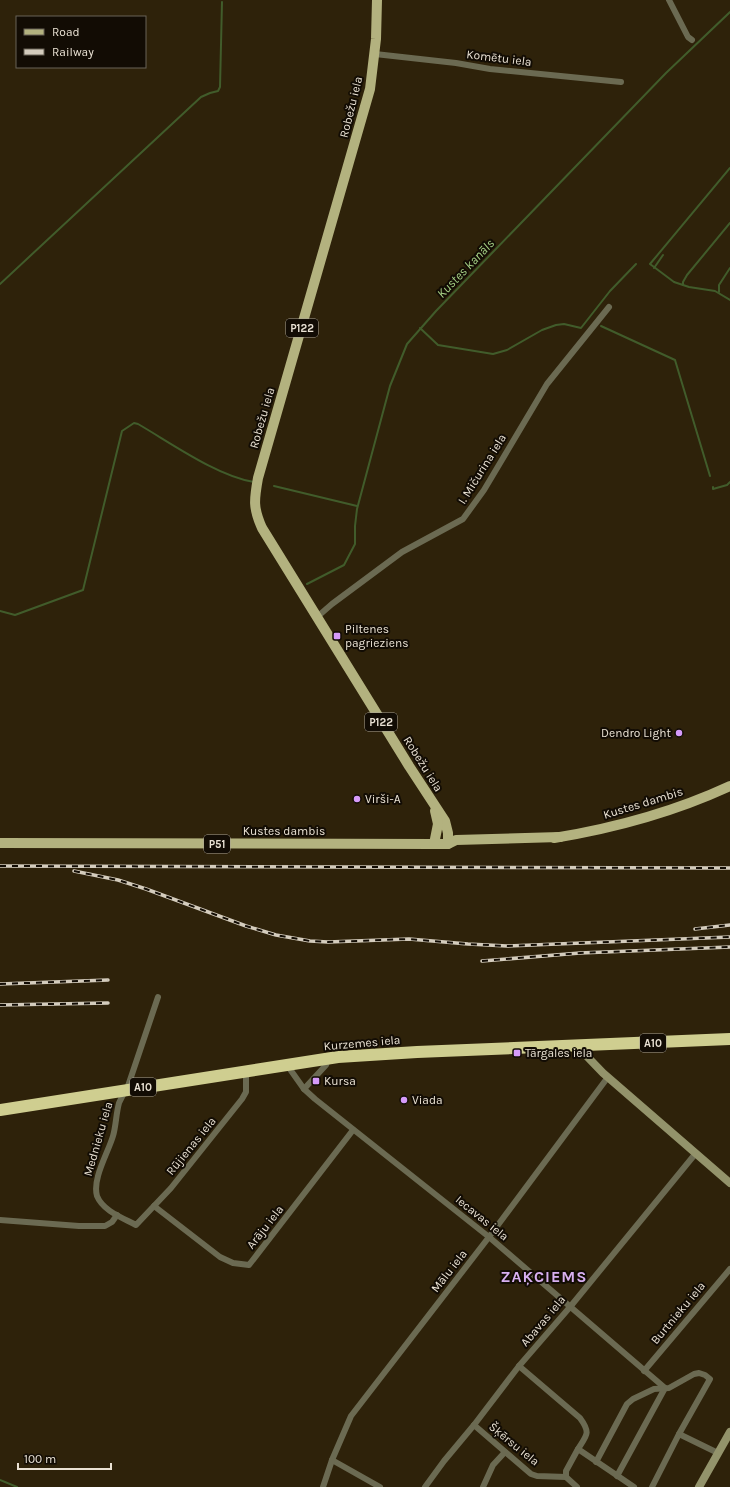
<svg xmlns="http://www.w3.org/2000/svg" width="730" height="1487" viewBox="0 0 730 1487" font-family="Karla,sans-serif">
  <rect width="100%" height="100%" fill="#2e220a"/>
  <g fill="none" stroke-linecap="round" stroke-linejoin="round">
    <g stroke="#415c2b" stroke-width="2">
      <path d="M730 168 650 264 674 282 689 287 715 291 730 300"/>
      <path d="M654 268 663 255"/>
      <path d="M0 284 201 97 210 93 218 91 220 87 222 2"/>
      <path d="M683 285V282L687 275 730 223"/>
      <path d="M719 292V285L730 268"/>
      <path d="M601 326 675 360 710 476"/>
      <path d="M420 328 438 345 493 354 507 350 542 330 556 325 564 324 581 328 610 291 636 264"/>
      <path d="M274 486 357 506"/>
      <path d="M713 487V489L727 485 730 482"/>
      <path d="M307 584 344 565 355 544V526L357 509 390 386 407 344 436 311 666 73 730 12"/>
      <path d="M0 611 15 615 83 590 122 431 134 423 138 424C171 443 217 476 254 482"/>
      <path d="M0 1480 17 1487"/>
    </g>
    <g stroke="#6b6a52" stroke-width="6">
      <path d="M669 0 688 37 692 40"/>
      <path d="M375 54 456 63 490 69 621 82"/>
      <path d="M317 617 332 604 402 552 463 519 484 490 547 384 609 307"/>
      <path d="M158 997 127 1089C124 1093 121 1098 119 1103 116 1114 116 1126 113 1136 108 1153 92 1179 97 1196 103 1211 123 1218 136 1225L171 1188 242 1099 246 1092V1072"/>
      <path d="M287 1065 304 1089 315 1099 489 1237 665 1388 617 1476"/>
      <path d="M304 1089 326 1065 328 1059"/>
      <path d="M154 1206 220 1257 233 1263 249 1265 353 1130"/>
      <path d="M0 1220 79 1226H105L112 1222 117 1215"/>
      <path d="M519 1366 580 1418C591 1433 587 1435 578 1449"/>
      <path d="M644 1371 730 1269"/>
      <path d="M474 1425 531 1474 537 1476 566 1477"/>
      <path d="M679 1434 718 1453"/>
      <path d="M332 1460 380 1487"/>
      <path d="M596 1462 627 1404 633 1399 654 1389 669 1388 694 1374 699 1373 705 1375 710 1379 679 1434 652 1487"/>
      <path d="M323 1487 332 1460 351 1416 489 1237 608 1077"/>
      <path d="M425 1487 444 1461 474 1425 519 1366 570 1307 696 1153"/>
      <path d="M483 1487 493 1465 505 1452"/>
      <path d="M577 1487 566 1477V1471L578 1449 634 1487"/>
    </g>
    <g stroke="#93936b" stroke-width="8">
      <path d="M577 1046 603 1073 730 1183"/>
      <path d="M699 1487 730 1432"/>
    </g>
    <g stroke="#b3b27f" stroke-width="10">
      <path d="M377 0 376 39 370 89 258 478C254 500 253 508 262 528L409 766 445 821 448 833V844"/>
      <path d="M554 838C615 828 674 812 730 786"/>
      <path d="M0 843 434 844H448L456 840 560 837"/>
      <path d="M434 844 438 824 435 811"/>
    </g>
    <path stroke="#cfce90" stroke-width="12" d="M0 1110 338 1057 417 1052 730 1039"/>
    <defs>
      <g id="rail">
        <path d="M0 866 730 868"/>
        <path d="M74 871 118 880 146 889 246 926 276 935 310 941 328 942 409 939 468 944 507 946 730 937"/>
        <path d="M695 929 730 925"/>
        <path d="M482 961 580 953 730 947"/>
        <path d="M0 984 108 980"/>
        <path d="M0 1005 108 1003"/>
      </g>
    </defs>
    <use href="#rail" stroke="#d4ccbd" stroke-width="3.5"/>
    <use href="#rail" stroke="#120c04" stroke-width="2" stroke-dasharray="6" stroke-linecap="butt"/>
  </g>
  <g fill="#d69bfa" stroke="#120c04" stroke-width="1.5">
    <rect x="333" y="632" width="8" height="8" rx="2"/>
    <circle cx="679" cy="733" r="4"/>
    <circle cx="357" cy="799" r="4"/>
    <rect x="513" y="1049" width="8" height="8" rx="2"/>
    <rect x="312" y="1077" width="8" height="8" rx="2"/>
    <circle cx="404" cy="1100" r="4"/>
  </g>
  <g text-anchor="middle" stroke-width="4" stroke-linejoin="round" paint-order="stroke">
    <g fill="#120c04" stroke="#a9a296" stroke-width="1">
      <rect x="286" y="319" width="32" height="18" rx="3"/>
      <rect x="365" y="713" width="32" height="18" rx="3"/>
      <rect x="204" y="835" width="26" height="18" rx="3"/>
      <rect x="640" y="1034" width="26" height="18" rx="3"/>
      <rect x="130" y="1078" width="26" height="18" rx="3"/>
    </g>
    <g font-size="11" font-weight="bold" fill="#eae2d4">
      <text x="302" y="332">P122</text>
      <text x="381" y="726">P122</text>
      <text x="217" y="848">P51</text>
      <text x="653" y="1047">A10</text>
      <text x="143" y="1091">A10</text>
    </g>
    <g font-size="12" fill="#eae2d4" stroke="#120c04">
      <text transform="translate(499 58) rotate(7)" y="4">Komētu iela</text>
      <text transform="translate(351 107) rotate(-76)" y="4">Robežu iela</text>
      <text transform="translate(262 418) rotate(-74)" y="4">Robežu iela</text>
      <text transform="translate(482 469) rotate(-58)" y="4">I. Mičurina iela</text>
      <text transform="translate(423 764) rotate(58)" y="4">Robežu iela</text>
      <text transform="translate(643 803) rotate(-17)" y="4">Kustes dambis</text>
      <text x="284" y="835">Kustes dambis</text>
      <text transform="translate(362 1043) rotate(-5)" y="4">Kurzemes iela</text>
      <text transform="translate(98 1139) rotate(-74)" y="4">Mednieku iela</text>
      <text transform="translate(191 1146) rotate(-51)" y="4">Rūjienas iela</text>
      <text transform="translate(482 1218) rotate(39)" y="4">Iecavas iela</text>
      <text transform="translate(265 1227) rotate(-52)" y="4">Arāju iela</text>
      <text transform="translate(449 1271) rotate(-52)" y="4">Mālu iela</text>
      <text transform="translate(678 1313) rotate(-50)" y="4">Burtnieku iela</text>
      <text transform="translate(543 1321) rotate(-50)" y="4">Abavas iela</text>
      <text transform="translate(514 1444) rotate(39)" y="4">Šķērsu iela</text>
    </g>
    <g font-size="12" fill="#eae2d4" stroke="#120c04" text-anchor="start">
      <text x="345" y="633">Piltenes<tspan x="345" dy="14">pagrieziens</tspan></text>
      <text x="671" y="737" text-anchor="end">Dendro Light</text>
      <text x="365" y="803">Virši-A</text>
      <text x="525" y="1057">Tārgales iela</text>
      <text x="324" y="1085">Kursa</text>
      <text x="412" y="1104">Viada</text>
    </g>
    <g font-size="13" font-style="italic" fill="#a6d186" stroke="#120c04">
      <text transform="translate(465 268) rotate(-46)" y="5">Kustes kanāls</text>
    </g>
    <g font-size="16" font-weight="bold" letter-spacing="1" fill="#d7aff0" stroke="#120c04">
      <text x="544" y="1282">ZAĶCIEMS</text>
    </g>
  </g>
  <rect x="16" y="16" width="130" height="52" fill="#120c04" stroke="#686257"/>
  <rect x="24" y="29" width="20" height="6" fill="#b3b27f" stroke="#686257"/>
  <text x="52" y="36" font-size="12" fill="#eae2d4">Road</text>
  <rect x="24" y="49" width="20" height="6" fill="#d4ccbd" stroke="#686257"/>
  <text x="52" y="56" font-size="12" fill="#eae2d4">Railway</text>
  <path d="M18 1463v6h93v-6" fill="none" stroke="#eae2d4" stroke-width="2"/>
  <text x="24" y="1463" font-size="12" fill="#eae2d4" stroke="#120c04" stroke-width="3" paint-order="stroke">100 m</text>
</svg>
